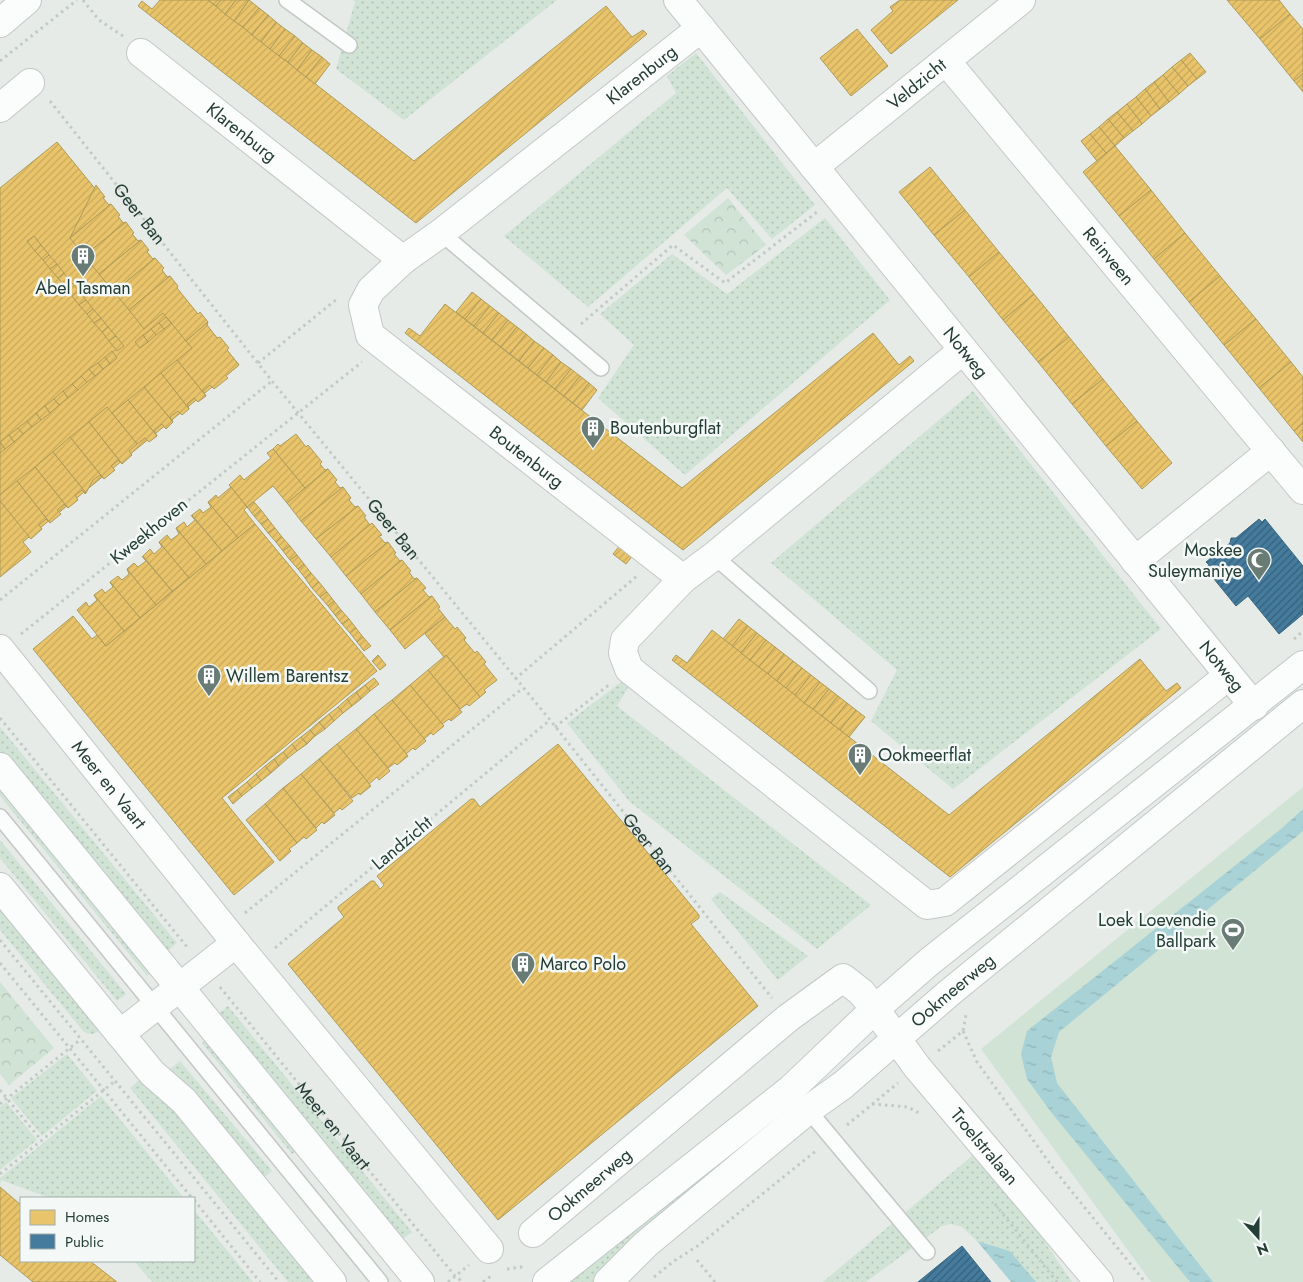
<svg xmlns="http://www.w3.org/2000/svg" width="1303" height="1282" viewBox="0 0 1303 1282" font-family="Jost,sans-serif">
  <defs>
    <pattern id="grass-dots" width="8" height="8" patternUnits="userSpaceOnUse" patternTransform="scale(1.25)"><rect width="8" height="8" fill="#d0e3d5"/><path d="M2 2h.1M6 6h.1" fill="none" stroke="#b2c4b7" stroke-width="1.8" stroke-linecap="round"/></pattern>
    <pattern id="park-crowns" width="20" height="18" patternUnits="userSpaceOnUse" patternTransform="scale(1.25)"><rect width="20" height="18" fill="#d0e3d5"/><path d="M2 6a3 3 0 1 1 6 0M12 15a3 3 0 1 1 6 0" fill="none" stroke="#b2c4b7"/></pattern>
    <pattern id="water-ripples" width="26" height="14" patternUnits="userSpaceOnUse" patternTransform="scale(1.25)"><rect width="26" height="14" fill="#a8d2d6"/><path d="M2 4q2-2 4 0t4 0M15 11q2-2 4 0t4 0" fill="none" stroke="#90b5b8"/></pattern>
    <pattern id="homes-hatch" width="6" height="6" patternUnits="userSpaceOnUse" patternTransform="scale(1.25)"><rect width="6" height="6" fill="#e9c46a"/><path d="M-1 1l2-2M0 6l6-6M5 7l2-2" fill="none" stroke="#c8a95c"/></pattern>
    <pattern id="public-hatch" width="6" height="6" patternUnits="userSpaceOnUse" patternTransform="scale(1.25)"><rect width="6" height="6" fill="#457b9d"/><path d="M-1 1l2-2M0 6l6-6M5 7l2-2" fill="none" stroke="#36617a"/></pattern>
  </defs>
  <rect width="100%" height="100%" fill="#e6ebe8"/>
  <g fill="url(#grass-dots)">
    <path d="M353 0H557L404 120 336 69 355 2Z"/>
    <path d="M696 53 815 205 772 239 727 188 588 307 504 236 676 93 667 76Z"/>
    <path d="M825 218 890 300 685 475 598 398 634 345 600 314 672 254 727 294Z"/>
    <path d="M973 391 1161 629 953 789 871 721 897 670 771 563Z"/>
    <path d="M621 682 628 688 617 706 871 905 817 949 629 801 567 723Z"/>
    <path d="M0 727 177 943 163 955 0 756Z"/>
    <path d="M0 777 156 969 147 976 0 796Z"/>
    <path d="M0 840 126 994 117 1001 0 858Z"/>
    <path d="M720 892 808 956 778 980 711 899Z"/>
    <path d="M0 897 103 1028C96 1033 91 1037 83 1031L0 930Z"/>
    <path d="M228 1006 412 1232 399 1242 213 1018Z"/>
    <path d="M210 1036 301 1146 292 1154 202 1043Z"/>
    <path d="M67 1054 97 1091 42 1136 11 1098Z"/>
    <path d="M180 1061 272 1171 262 1179 164 1074Z"/>
    <path d="M145 1075 314 1282H288L130 1088Z"/>
    <path d="M101 1096 184 1198H50L1 1180 0 1186V1178Z"/>
    <path d="M6 1102 37 1140 0 1170V1107Z"/>
    <path d="M757 1128 774 1129 599 1282H568L608 1252Z"/>
    <path d="M973 1155 1031 1222 1072 1282H1036L1010 1251 977 1241 962 1227 951 1224 942 1226 866 1282H823Z"/>
    <path d="M194 1210 253 1282H152L134 1261H194Z"/>
  </g>
  <g fill="url(#park-crowns)">
    <path d="M728 198 766 245 726 275 684 235Z"/>
    <path d="M0 982 54 1048 9 1085 0 1074Z"/>
  </g>
  <path fill="#d0e3d5" d="M1303 787V1282H1151L981 1049Z"/>
  <g fill="url(#water-ripples)">
    <path d="M1303 809V831L1059 1032 1051 1057 1057 1083 1213 1282H1190L1051 1112 1027 1079 1021 1054 1027 1031 1281 829Z"/>
    <path d="M977 1241 1010 1251 1036 1282H1011Z"/>
  </g>
  <g fill="url(#homes-hatch)" stroke="#ae9c5a">
    <path d="M160 0H208L414 161 606 6 632 37 643 30 647 34 416 223 138 6 142 1 152 9Z"/>
    <path d="M208 0H221L216 6Z"/>
    <path d="M221 0H236L225 14 216 6Z"/>
    <path d="M236 0H249L234 21 225 14Z"/>
    <path d="M249 0 259 8 243 27 234 21Z"/>
    <path d="M900 0H958L891 54 871 30 893 11 890 7Z"/>
    <path d="M1227 0H1279L1290 14 1260 39Z"/>
    <path d="M259 8 268 15 252 35 243 27Z"/>
    <path d="M1290 14 1303 29V74L1294 81 1260 39Z"/>
    <path d="M268 15 276 22 261 42 252 35Z"/>
    <path d="M276 22 285 29 270 49 261 42Z"/>
    <path d="M285 29 295 36 279 56 270 49Z"/>
    <path d="M857 29 888 66 851 96 820 58Z"/>
    <path d="M295 36 303 43 288 62 279 56Z"/>
    <path d="M303 43 312 50 297 70 288 62Z"/>
    <path d="M312 50 322 57 306 77 297 70Z"/>
    <path d="M1190 53 1206 72 1197 79 1181 60Z"/>
    <path d="M322 57 330 64 315 84 306 77Z"/>
    <path d="M1181 60 1197 79 1188 86 1172 67Z"/>
    <path d="M1172 67 1188 86 1179 94 1163 75Z"/>
    <path d="M1303 74V92L1294 81Z"/>
    <path d="M1163 75 1179 94 1169 102 1154 82Z"/>
    <path d="M1154 82 1169 102 1160 109 1145 89Z"/>
    <path d="M1145 89 1160 109 1151 116 1136 97Z"/>
    <path d="M1136 97 1151 116 1142 124 1127 104Z"/>
    <path d="M1127 104 1142 124 1133 131 1117 112Z"/>
    <path d="M1117 112 1133 131 1124 138 1108 119Z"/>
    <path d="M1108 119 1124 138 1115 146 1099 127Z"/>
    <path d="M1099 127 1115 146 1106 153 1090 134Z"/>
    <path d="M1090 134 1106 153 1097 161 1081 141Z"/>
    <path d="M57 142 239 365 23 542 31 552 0 577V188Z"/>
    <path d="M1115 146 1151 190 1119 216 1083 172Z"/>
    <path d="M930 167 965 210 934 235 899 192Z"/>
    <path d="M96 185 105 197 103 198 109 205 111 204 70 238Z"/>
    <path d="M1151 190 1185 233 1154 259 1119 216Z"/>
    <path d="M111 204 120 215 118 216 123 223 126 222 84 256 70 238Z"/>
    <path d="M965 210 999 252 969 277 934 235Z"/>
    <path d="M126 222 134 233 132 234 138 241 141 240 99 274 84 256Z"/>
    <path d="M1185 233 1220 276 1189 302 1154 259Z"/>
    <path d="M34 236 41 245 35 251 27 241Z"/>
    <path d="M141 240 149 250 147 252 153 259 155 258 114 292 99 274Z"/>
    <path d="M41 245 49 255 43 260 35 251Z"/>
    <path d="M999 252 1034 294 1003 320 969 277Z"/>
    <path d="M49 255 57 264 50 269 43 260Z"/>
    <path d="M155 258 164 268 162 270 167 277 170 276 129 310 114 292Z"/>
    <path d="M57 264 64 273 58 278 50 269Z"/>
    <path d="M64 273 71 282 65 287 58 278Z"/>
    <path d="M170 276 178 286 177 288 198 314 200 312 208 322 186 341 163 313 144 329 129 310Z"/>
    <path d="M1220 276 1256 319 1224 345 1189 302Z"/>
    <path d="M71 282 79 291 72 296 65 287Z"/>
    <path d="M79 291 86 300 79 305 72 296Z"/>
    <path d="M472 292 481 299 465 319 456 312Z"/>
    <path d="M1034 294 1069 337 1038 362 1003 320Z"/>
    <path d="M481 299 490 306 474 326 465 319Z"/>
    <path d="M86 300 93 309 87 314 79 305Z"/>
    <path d="M445 304 682 488 873 333 899 365 910 356 914 361 683 550 405 333 409 328 420 336Z"/>
    <path d="M490 306 499 313 483 333 474 326Z"/>
    <path d="M93 309 101 318 94 323 87 314Z"/>
    <path d="M499 313 508 320 492 340 483 333Z"/>
    <path d="M166 317 171 323 164 329 159 323Z"/>
    <path d="M101 318 108 327 102 332 94 323Z"/>
    <path d="M1256 319 1291 362 1259 388 1224 345Z"/>
    <path d="M508 320 517 327 501 347 492 340Z"/>
    <path d="M208 322 207 325 217 338 220 337 229 348 227 350 239 365 226 376 228 378 214 389 210 385 203 391 206 396 177 360 192 348 186 341Z"/>
    <path d="M159 323 164 329 156 335 151 329Z"/>
    <path d="M108 327 116 336 109 341 102 332Z"/>
    <path d="M517 327 526 334 510 354 501 347Z"/>
    <path d="M151 329 156 335 148 342 143 335Z"/>
    <path d="M526 334 534 341 519 361 510 354Z"/>
    <path d="M143 335 148 342 140 348 135 342Z"/>
    <path d="M116 336 124 346 117 351 109 341Z"/>
    <path d="M1069 337 1103 379 1072 404 1038 362Z"/>
    <path d="M534 341 544 348 528 368 519 361Z"/>
    <path d="M544 348 553 355 537 375 528 368Z"/>
    <path d="M112 351 117 358 110 364 105 357Z"/>
    <path d="M553 355 561 362 546 382 537 375Z"/>
    <path d="M105 357 110 364 103 369 98 363Z"/>
    <path d="M177 360 206 396 198 402 194 398 187 404 189 409 161 373Z"/>
    <path d="M561 362 571 369 555 389 546 382Z"/>
    <path d="M1291 362 1303 377V423L1294 431 1259 388Z"/>
    <path d="M98 363 103 369 95 376 89 369Z"/>
    <path d="M89 369 95 376 87 382 81 376Z"/>
    <path d="M571 369 580 376 564 396 555 389Z"/>
    <path d="M161 373 189 409 182 415 178 411 170 417 173 422 144 387Z"/>
    <path d="M81 376 87 382 78 390 72 384Z"/>
    <path d="M580 376 589 383 573 403 564 396Z"/>
    <path d="M1103 379 1137 421 1106 446 1072 404Z"/>
    <path d="M589 383 597 390 582 410 573 403Z"/>
    <path d="M72 384 78 390 68 398 63 391Z"/>
    <path d="M144 387 173 422 166 429 162 424 154 430 157 436 128 400Z"/>
    <path d="M63 391 68 398 59 405 54 399Z"/>
    <path d="M54 399 59 405 50 413 45 406Z"/>
    <path d="M128 400 157 436 149 442 145 438 137 444 112 413Z"/>
    <path d="M45 406 50 413 41 420 36 413Z"/>
    <path d="M107 407 137 444 129 451 132 455 122 464 89 422Z"/>
    <path d="M36 413 41 420 32 427 27 421Z"/>
    <path d="M27 421 32 427 23 434 18 428Z"/>
    <path d="M1137 421 1172 463 1142 489 1106 446Z"/>
    <path d="M89 422 122 464 118 460 111 466 115 470 104 479 70 437Z"/>
    <path d="M1303 423V442L1294 431Z"/>
    <path d="M18 428 23 434 14 442 9 435Z"/>
    <path d="M296 434 306 447 308 445 322 462 320 464 325 470 328 469 305 488 273 449 278 444 280 446Z"/>
    <path d="M9 435 14 442 5 449 0 442Z"/>
    <path d="M70 437 104 479 100 475 93 480 86 493 53 452Z"/>
    <path d="M0 443 5 449 0 453Z"/>
    <path d="M273 449 305 488 287 503 273 486 247 507 229 485 240 475 244 480 271 458 267 453Z"/>
    <path d="M53 452 86 493 85 494 82 490 75 495 78 500 68 508 35 467Z"/>
    <path d="M35 467 68 508 64 504 57 510 61 514 50 523 17 481Z"/>
    <path d="M328 469 337 480 335 482 340 488 343 487 301 521 287 503Z"/>
    <path d="M17 481 50 523 46 519 39 525 42 529 31 539 0 501V495Z"/>
    <path d="M231 487 247 507 244 510 255 524 238 538 208 502 216 495 218 498Z"/>
    <path d="M343 487 351 498 349 500 355 507 358 506 316 539 301 521Z"/>
    <path d="M208 502 238 538 222 551 192 515 200 509 203 513 211 507Z"/>
    <path d="M254 502 261 510 254 516 247 507Z"/>
    <path d="M358 506 366 516 364 517 370 525 331 557 316 539Z"/>
    <path d="M261 510 268 519 261 524 254 516Z"/>
    <path d="M191 515 222 551 206 564 176 528 184 522 187 527 195 520Z"/>
    <path d="M268 519 275 528 268 533 261 524Z"/>
    <path d="M372 523 382 535 379 536 385 543 388 542 346 576 331 557Z"/>
    <path d="M255 524 377 671 222 798 274 862 234 895 33 649 73 616 92 639 97 635 106 646Z"/>
    <path d="M176 528 206 564 189 578 159 542 167 535 171 540 179 534Z"/>
    <path d="M275 528 282 537 276 542 268 533Z"/>
    <path d="M282 537 290 546 283 551 276 542Z"/>
    <path d="M625 539 638 549 626 564 613 554Z"/>
    <path d="M159 542 189 578 172 591 143 556 150 549 154 554 162 547Z"/>
    <path d="M388 542 396 553 394 554 400 561 402 560 361 594 346 576Z"/>
    <path d="M290 546 297 555 290 560 283 551Z"/>
    <path d="M297 555 304 564 298 569 290 560Z"/>
    <path d="M142 556 172 591 156 605 127 569 134 563 138 567 146 561Z"/>
    <path d="M402 560 411 571 409 572 414 579 417 578 375 612 361 594Z"/>
    <path d="M304 564 311 573 305 578 298 569Z"/>
    <path d="M127 569 156 605 140 618 110 582 118 576 122 580 129 574Z"/>
    <path d="M311 573 319 582 312 588 305 578Z"/>
    <path d="M417 578 426 588 423 590 429 597 432 596 390 630 375 612Z"/>
    <path d="M110 582 140 618 124 631 94 595 102 589 105 593 113 587Z"/>
    <path d="M319 582 327 592 320 597 312 588Z"/>
    <path d="M327 592 334 601 328 606 320 597Z"/>
    <path d="M94 595 124 631 106 646 77 610 86 602 89 607 97 600Z"/>
    <path d="M432 596 440 607 438 608 445 617 405 649 390 630Z"/>
    <path d="M334 601 341 610 335 615 328 606Z"/>
    <path d="M341 610 349 619 342 624 335 615Z"/>
    <path d="M445 617 455 629 457 627 466 638 464 640 475 653 477 651 486 662 484 664 497 680 484 690 486 692 480 697 446 655 444 657 425 634Z"/>
    <path d="M349 619 356 628 350 633 342 624Z"/>
    <path d="M739 619 748 626 732 646 723 639Z"/>
    <path d="M748 626 757 633 741 653 732 646Z"/>
    <path d="M356 628 363 637 357 642 350 633Z"/>
    <path d="M712 630 949 815 1140 659 1166 691 1177 683 1181 688 950 877 672 660 676 655 687 663Z"/>
    <path d="M757 633 766 640 750 660 741 653Z"/>
    <path d="M363 637 371 646 364 651 357 642Z"/>
    <path d="M766 640 775 647 759 667 750 660Z"/>
    <path d="M775 647 784 654 768 674 759 667Z"/>
    <path d="M784 654 793 661 777 681 768 674Z"/>
    <path d="M378 655 386 665 380 670 372 661Z"/>
    <path d="M446 655 480 697 469 706 467 704 460 709 428 670Z"/>
    <path d="M793 661 802 668 786 688 777 681Z"/>
    <path d="M802 668 811 675 795 695 786 688Z"/>
    <path d="M428 670 462 712 451 721 449 719 442 724 410 685Z"/>
    <path d="M811 675 820 682 804 703 795 695Z"/>
    <path d="M374 678 379 684 370 691 365 685Z"/>
    <path d="M820 682 829 689 813 709 804 703Z"/>
    <path d="M365 685 370 691 361 699 356 692Z"/>
    <path d="M410 685 444 726 433 735 431 733 424 739 392 700Z"/>
    <path d="M829 689 838 696 822 716 813 709Z"/>
    <path d="M356 692 361 699 352 706 347 699Z"/>
    <path d="M838 696 847 703 831 723 822 716Z"/>
    <path d="M347 699 352 706 343 713 338 707Z"/>
    <path d="M392 700 426 741 415 750 413 748 406 754 374 714Z"/>
    <path d="M847 703 856 710 840 730 831 723Z"/>
    <path d="M338 707 343 713 334 721 329 714Z"/>
    <path d="M856 710 865 717 849 737 840 730Z"/>
    <path d="M329 714 334 721 325 729 319 722Z"/>
    <path d="M374 714 408 756 397 765 395 763 388 768 356 729Z"/>
    <path d="M319 722 325 729 315 736 310 730Z"/>
    <path d="M356 729 390 771 379 780 377 777 369 784 337 744Z"/>
    <path d="M310 730 315 736 307 744 301 737Z"/>
    <path d="M301 737 307 744 297 751 292 744Z"/>
    <path d="M292 744 297 751 288 758 283 752Z"/>
    <path d="M337 744 371 786 360 795 359 793 352 798 319 759Z"/>
    <path d="M558 744 699 915V918L691 924 758 1006 498 1220 288 964 344 917 338 909V907L371 881H374L380 889 384 885 377 876 471 799H474L480 807Z"/>
    <path d="M283 752 288 758 279 766 274 759Z"/>
    <path d="M274 759 279 766 271 773 265 766Z"/>
    <path d="M319 759 353 801 342 810 340 808 334 813 301 774Z"/>
    <path d="M265 766 271 773 261 781 256 774Z"/>
    <path d="M256 774 261 781 252 788 247 782Z"/>
    <path d="M301 774 335 815 324 824 322 822 316 828 283 788Z"/>
    <path d="M247 782 252 788 242 796 237 790Z"/>
    <path d="M283 788 317 830 306 839 304 837 297 843 265 804Z"/>
    <path d="M237 790 242 796 233 804 228 797Z"/>
    <path d="M265 804 297 843 289 849 291 851 280 861 246 820Z"/>
    <path d="M0 1187 21 1205V1261H90L117 1282H33L0 1255Z"/>
  </g>
  <g fill="url(#public-hatch)" stroke="#3b697e">
    <path d="M1259 519 1262 522 1265 519 1303 566V614L1279 634 1248 596 1236 606 1205 568 1209 565 1206 562 1230 543 1231 538H1236Z"/>
    <path d="M962 1246 991 1282H918Z"/>
  </g>
  <g fill="none" stroke-linecap="round" stroke-linejoin="round">
    <defs>
      <g id="service">
        <path d="M287 0 349 45"/>
        <path d="M441 233 601 368"/>
        <path d="M714 556 869 691"/>
        <path d="M0 817 380 1282"/>
        <path d="M804 1105 927 1252"/>
      </g>
      <g id="minor">
        <path id="s3" d="M678 0 1254 706"/>
        <path id="s4" d="M141 53 403 260 441 233 701 28"/>
        <path id="s5" d="M946 61 1303 490"/>
        <path d="M0 108 30 83"/>
        <path id="s6" d="M814 167 1021 0"/>
        <path id="s7" d="M403 260 371 290 363 305 370 335 683 579 714 556 963 350"/>
        <path d="M1135 561 1271 451"/>
        <path d="M683 579 625 640 623 653 629 669 927 905 945 902 1228 676"/>
        <path id="s8" d="M0 649 236 943 489 1249"/>
        <path d="M120 1034 236 943"/>
        <path id="s9" d="M533 1233 788 1018 843 978 861 992 875 1009"/>
      </g>
      <g id="tertiary">
        <path d="M0 23 27 0"/>
        <path id="s10" d="M875 1009 917 1067 1099 1282"/>
      </g>
      <g id="secondary">
        <path d="M0 767 420 1282"/>
        <path d="M0 887 152 1073 184 1101 332 1282"/>
        <path d="M547 1282 791 1089 875 1009 929 962 1303 665"/>
        <path id="s11" d="M608 1282 646 1244 808 1110 843 1085 949 993 1303 704"/>
      </g>
    </defs>
    <use href="#service" stroke="#c3c8c5" stroke-width="18"/>
    <use href="#minor" stroke="#c3c8c5" stroke-width="30"/>
    <use href="#tertiary" stroke="#c3c8c5" stroke-width="30"/>
    <use href="#secondary" stroke="#c1c8c5" stroke-width="30"/>
    <g stroke="#c2cac6" stroke-width="3" stroke-dasharray="2.5 4" stroke-linecap="butt">
      <path d="M83 0 99 20 123 36"/>
      <path d="M0 61 77 0"/>
      <path id="s1" d="M50 101 272 381 550 720 772 998"/>
      <path d="M581 324 673 245 725 283 817 212"/>
      <path d="M258 363 337 299"/>
      <path d="M0 600 272 381"/>
      <path d="M21 634 362 362"/>
      <path d="M1294 639 1303 631"/>
      <path d="M515 679 637 576"/>
      <path d="M0 718 188 948"/>
      <path d="M555 727 610 684"/>
      <path d="M245 913 523 688"/>
      <path d="M0 940 279 1282"/>
      <path d="M275 948 550 720"/>
      <path d="M0 963 192 1198"/>
      <path id="s2" d="M220 987 455 1276 463 1282"/>
      <path d="M963 1031 977 1062 1056 1172 1145 1282"/>
      <path d="M938 1051 963 1031 966 1015"/>
      <path d="M0 1090 41 1140"/>
      <path d="M0 1104 81 1039"/>
      <path d="M872 1104 908 1107 919 1113"/>
      <path d="M847 1125 898 1083"/>
      <path d="M0 1174 115 1081"/>
      <path d="M194 1200 260 1282"/>
      <path d="M995 1204 1057 1282"/>
      <path d="M697 1260 715 1282"/>
      <path d="M507 1269 521 1267 525 1264"/>
      <path d="M654 1277 674 1261 699 1245 817 1150"/>
      <path d="M448 1282 469 1265"/>
      <path d="M483 1282 491 1276"/>
    </g>
    <use href="#service" stroke="#fbfcfc" stroke-width="15"/>
    <use href="#minor" stroke="#fbfcfc" stroke-width="28"/>
    <use href="#tertiary" stroke="#fbfcfc" stroke-width="28"/>
    <use href="#secondary" stroke="#fbfcfc" stroke-width="28"/>
  </g>
  <defs>
    <symbol id="building-pin" viewBox="-11 -11 22 30"><path d="M0 17L-7.5 6A9.5 9.5 0 1 1 7.5 6Z" fill="#687b74" stroke="#f4f9f7"/><path d="M-4-6H4V6H1V3H-1V6H-4ZM-2.5-4.3h1.7v1.8h-1.7ZM.8-4.3h1.7v1.8H.8ZM-2.5-1h1.7V.8h-1.7ZM.8-1h1.7V.8H.8Z" fill="#fff"/></symbol>
    <symbol id="mosque-pin" viewBox="-11 -11 22 30"><path d="M0 17L-7.5 6A9.5 9.5 0 1 1 7.5 6Z" fill="#687b74" stroke="#f4f9f7"/><path d="M3.5-4.9A6 6 0 1 0 3.5 4.9A5 5 0 1 1 3.5-4.9Z" fill="#fff"/></symbol>
    <symbol id="stadium-pin" viewBox="-11 -11 22 30"><path d="M0 17L-7.5 6A9.5 9.5 0 1 1 7.5 6Z" fill="#687b74" stroke="#f4f9f7"/><path d="M0-5a6.5 5 0 1 0 0 10a6.5 5 0 1 0 0-10ZM-3.5-1.8h7v3.6h-7Z" fill="#fff"/></symbol>
  </defs>
  <g fill-rule="evenodd">
    <use href="#building-pin" x="69" y="242" width="28" height="38"/>
    <use href="#building-pin" x="579" y="414" width="28" height="38"/>
    <use href="#mosque-pin" x="1245" y="546" width="28" height="38"/>
    <use href="#building-pin" x="195" y="662" width="28" height="38"/>
    <use href="#building-pin" x="846" y="741" width="28" height="38"/>
    <use href="#stadium-pin" x="1219" y="916" width="28" height="38"/>
    <use href="#building-pin" x="509" y="950" width="28" height="38"/>
  </g>
  <g text-anchor="middle" stroke-width="5" stroke-linejoin="round" paint-order="stroke">
    <g font-size="18" fill="#243e36" stroke="#f4f9f7">
      <text dy="6" stroke="none"><textPath href="#s4" startOffset="636">Klarenburg</textPath></text>
      <text dy="6" stroke="none"><textPath href="#s6" startOffset="132">Veldzicht</textPath></text>
      <text dy="6" stroke="none"><textPath href="#s4" startOffset="128">Klarenburg</textPath></text>
      <text dy="6" stroke="none"><textPath href="#s1" startOffset="144">Geer Ban</textPath></text>
      <text dy="6" stroke="none"><textPath href="#s5" startOffset="254">Reinveen</textPath></text>
      <text dy="6" stroke="none"><textPath href="#s3" startOffset="455">Notweg</textPath></text>
      <text dy="6" stroke="none"><textPath href="#s7" startOffset="290">Boutenburg</textPath></text>
      <text dy="6" stroke="none"><textPath href="#s1" startOffset="549">Geer Ban</textPath></text>
      <text transform="translate(149 531) rotate(-39)" y="6">Kweekhoven</text>
      <text dy="6" stroke="none"><textPath href="#s3" startOffset="860">Notweg</textPath></text>
      <text dy="6" stroke="none"><textPath href="#s8" startOffset="174">Meer en Vaart</textPath></text>
      <text transform="translate(402 843) rotate(-40)" y="6">Landzicht</text>
      <text dy="6" stroke="none"><textPath href="#s1" startOffset="954">Geer Ban</textPath></text>
      <text dy="6" stroke="none"><textPath href="#s11" startOffset="452">Ookmeerweg</textPath></text>
      <text dy="6" stroke="none"><textPath href="#s2" startOffset="179">Meer en Vaart</textPath></text>
      <text dy="6" stroke="none"><textPath href="#s10" startOffset="176">Troelstralaan</textPath></text>
      <text dy="6" stroke="none"><textPath href="#s9" startOffset="74">Ookmeerweg</textPath></text>
    </g>
    <g font-size="18" fill="#243e36" stroke="#f4f9f7" text-anchor="start">
      <text x="83" y="294" text-anchor="middle">Abel Tasman</text>
      <text x="610" y="434">Boutenburgflat</text>
      <text x="1242" y="556" text-anchor="end">Moskee<tspan x="1242" dy="21">Suleymaniye</tspan></text>
      <text x="226" y="682">Willem Barentsz</text>
      <text x="878" y="761">Ookmeerflat</text>
      <text x="1216" y="926" text-anchor="end">Loek Loevendie<tspan x="1216" dy="21">Ballpark</tspan></text>
      <text x="540" y="970">Marco Polo</text>
    </g>
  </g>
  <rect x="20" y="1197" width="175" height="65" fill="#f4f9f7" stroke="#a1aeaa"/>
  <rect x="30" y="1210" width="25" height="15" fill="#e9c46a" stroke="#a1aeaa"/>
  <text x="65" y="1222" font-size="15" fill="#243e36">Homes</text>
  <rect x="30" y="1234" width="25" height="15" fill="#457b9d" stroke="#a1aeaa"/>
  <text x="65" y="1247" font-size="15" fill="#243e36">Public</text>
  <g transform="translate(1258 1237) rotate(159)" stroke="#f4f9f7" stroke-width="4" paint-order="stroke">
  <path d="M0-4L9 19L0 12L-9 19Z" fill="#243e36"/>
  <text y="-8" font-size="14" font-weight="bold" text-anchor="middle" fill="#243e36">N</text>
  </g>
</svg>
